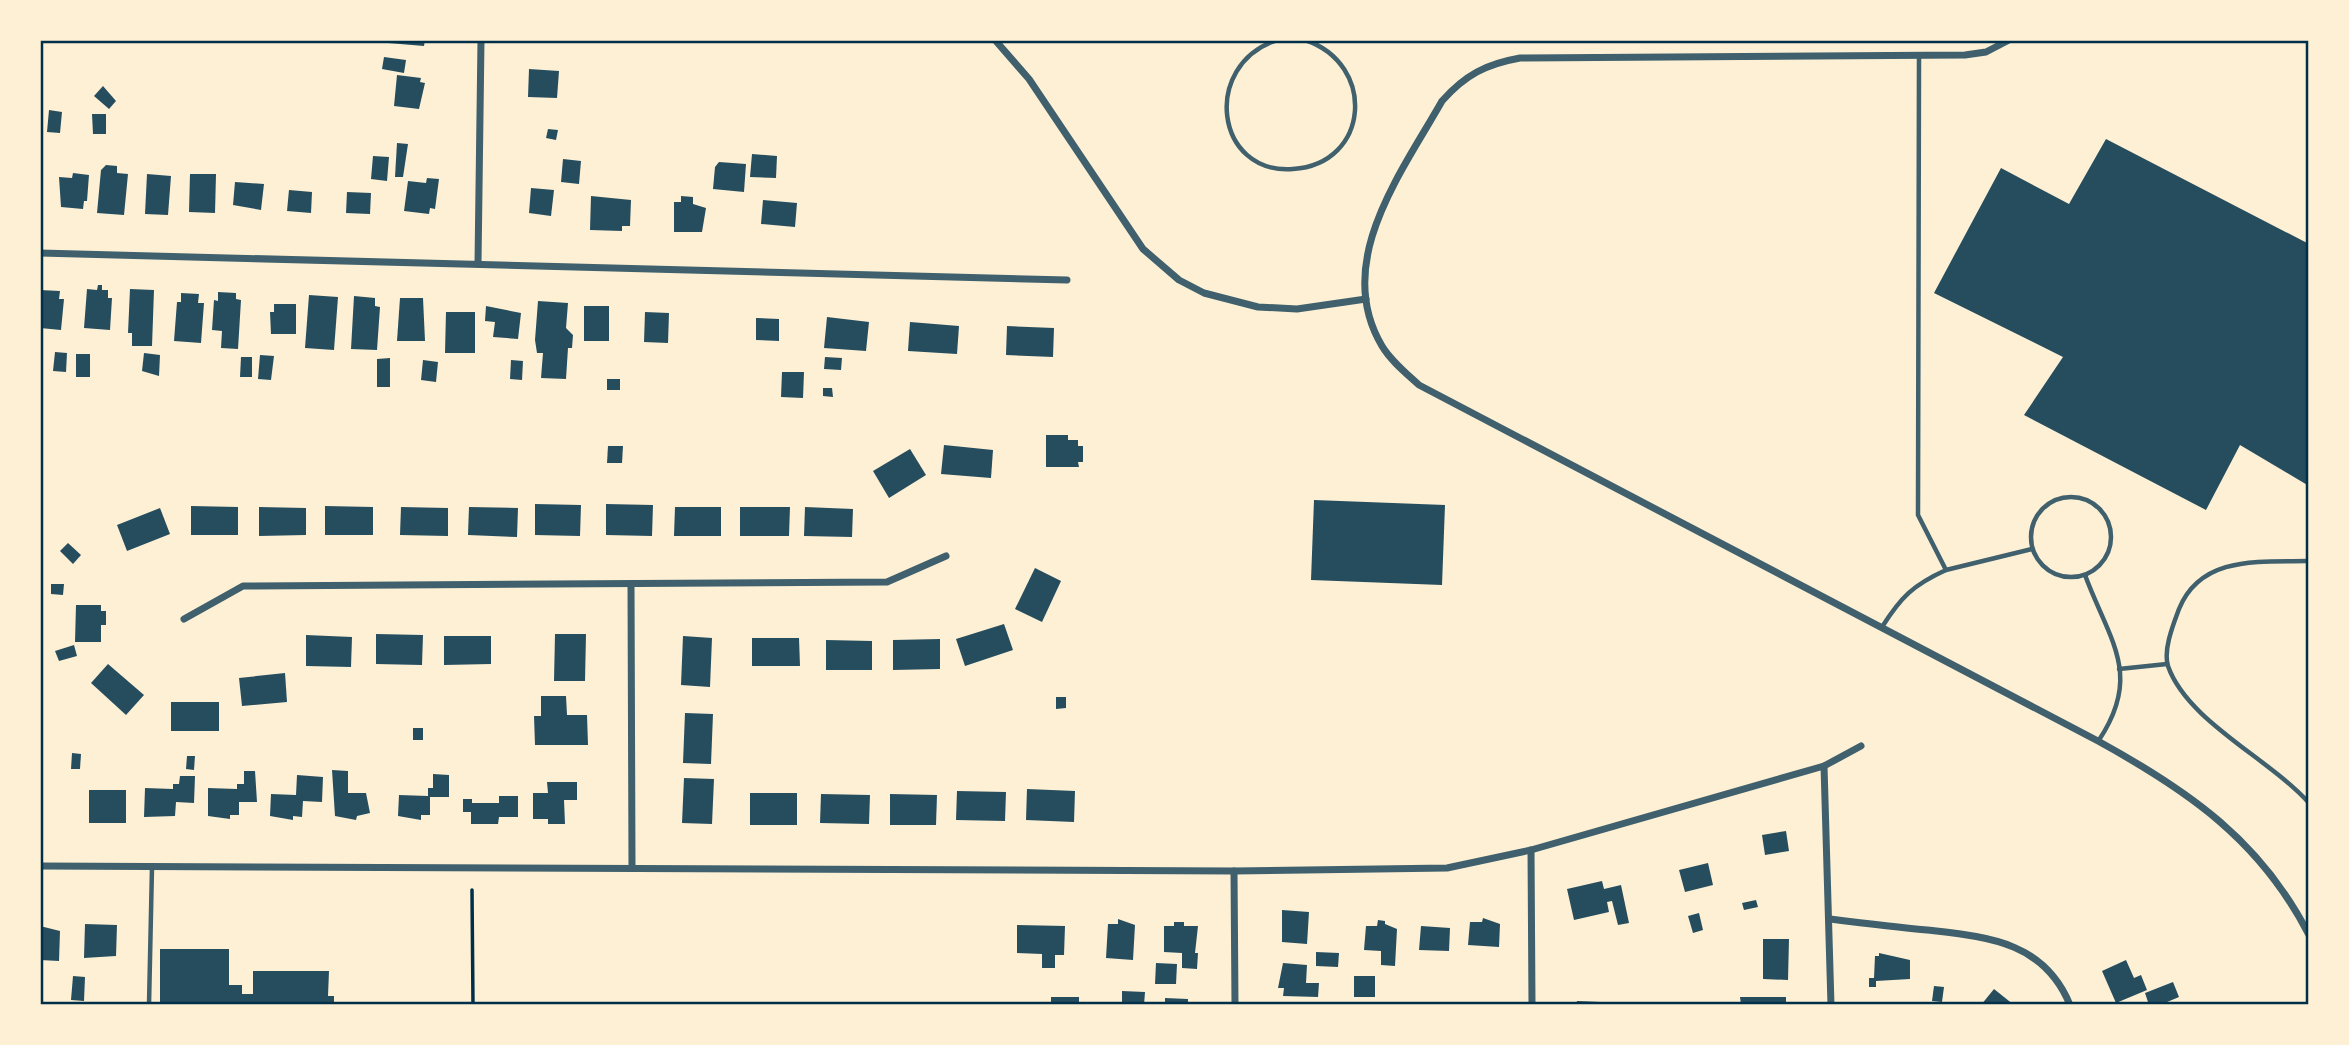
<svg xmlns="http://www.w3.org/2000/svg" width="2349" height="1045" viewBox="0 0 2349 1045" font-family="Poppins,sans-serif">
  <rect width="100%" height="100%" fill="#fdf0d5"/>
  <g fill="#264d5e">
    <path d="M388 40H425L424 46 388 43Z"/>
    <path d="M384 57 406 60 404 73 382 69Z"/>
    <path d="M529 69 559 71 557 98 528 97Z"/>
    <path d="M397 75 421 78 420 82 425 83 419 109 394 106Z"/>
    <path d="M103 86 116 101 109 109 94 96Z"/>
    <path d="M49 110 62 112 60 133 47 132Z"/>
    <path d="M92 114H106V134H93Z"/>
    <path d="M548 129 558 130 556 140 546 138Z"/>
    <path d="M2106 139 2309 244V486L2240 445 2206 510 2024 415 2063 357 1934 293 2001 168 2069 204Z"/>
    <path d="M397 143 408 144 403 177H395Z"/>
    <path d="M752 154 777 156 776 178 750 177Z"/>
    <path d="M373 156 389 157 387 181 371 179Z"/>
    <path d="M563 159 581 161 579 184 561 182Z"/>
    <path d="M719 162 746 164 744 192 713 189 715 167Z"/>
    <path d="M106 165 117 166V173L128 174 124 215 97 213 101 170Z"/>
    <path d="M73 173 89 175 87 201H84L83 209 61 207 59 177 72 178Z"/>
    <path d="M147 174 171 176 168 215 145 214Z"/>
    <path d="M190 174H216L215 213 189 212Z"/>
    <path d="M427 178 439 179 435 209 430 208 429 214 404 211 408 181 426 183Z"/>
    <path d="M235 182 264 184 261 210 233 205Z"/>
    <path d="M531 188 554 190 551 216 529 213Z"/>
    <path d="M289 190 312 192 311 213 287 211Z"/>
    <path d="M347 192 371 193 370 214 346 213Z"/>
    <path d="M591 196 631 200 630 226H622V231L590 230Z"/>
    <path d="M681 196 693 197V204L706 208 702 232H674V202H681Z"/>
    <path d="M763 200 797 203 795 227 761 224Z"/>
    <path d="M98 285H102V290H108V298H112L110 330 84 328 87 289 97 290Z"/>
    <path d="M130 289 154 290 152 346H132V333H128Z"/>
    <path d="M40 290 60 291 59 299H64L61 330 40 328Z"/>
    <path d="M218 292 236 293V299L241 300 238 349 221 348 222 331 212 330 214 300 218 301Z"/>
    <path d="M181 293 199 294 198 303H204L201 343 174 341 177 302H181Z"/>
    <path d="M309 295 338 297 334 350 305 348Z"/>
    <path d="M354 296 375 298V306L380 307 377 350 351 349Z"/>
    <path d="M400 298H423L425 341H397Z"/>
    <path d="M538 301 568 303 566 328 573 335 572 348H568L566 379 541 378 543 353H537L535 340Z"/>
    <path d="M274 304H296V334H271L270 312H274Z"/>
    <path d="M486 306 521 313 518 339 493 337 495 322 485 321Z"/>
    <rect x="584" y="306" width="25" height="35"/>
    <path d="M446 312H475V353H445Z"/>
    <path d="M645 312 669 313 668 343 644 342Z"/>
    <path d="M827 317 869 322 866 351 824 348Z"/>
    <path d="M756 318 779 319V341L756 340Z"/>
    <path d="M910 322 959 326 957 354 908 351Z"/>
    <path d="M1007 326 1054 328 1053 357 1006 355Z"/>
    <path d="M55 352 67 353 66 372 53 371Z"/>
    <path d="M144 353 160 355 159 376 142 371Z"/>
    <rect x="76" y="354" width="14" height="23"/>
    <path d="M260 355 274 356 271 380 258 379Z"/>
    <path d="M241 357H252V377H240Z"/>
    <path d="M825 357 842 358 841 370 824 369Z"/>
    <path d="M390 358V387H377V359Z"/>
    <path d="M423 360 438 362 436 382 421 380Z"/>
    <path d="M511 360 523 361 522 380 510 379Z"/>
    <path d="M782 372H804L803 398 781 397Z"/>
    <rect x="607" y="379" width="13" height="11"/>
    <path d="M823 388H832L833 397 823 396Z"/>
    <path d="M1046 435H1068V440H1078V446H1083V462H1078L1079 467H1046Z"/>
    <path d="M944 445 993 450 991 478 941 474Z"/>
    <path d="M608 446H623L622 463H607Z"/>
    <path d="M910 449 926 475 889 498 873 471Z"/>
    <path d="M1314 500 1445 505 1442 585 1311 580Z"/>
    <path d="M535 504 581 505 580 536 535 535Z"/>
    <path d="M606 504 653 505 652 536 606 535Z"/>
    <path d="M191 506 238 507V535H191Z"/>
    <path d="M325 506 373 507V535H325Z"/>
    <path d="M259 507 306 508V535L259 536Z"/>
    <path d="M401 507 448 508V536L400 535Z"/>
    <path d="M469 507 518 508 517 537 468 535Z"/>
    <path d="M675 507H721V536H674Z"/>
    <path d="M740 507H790L789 536H740Z"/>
    <path d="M805 507 853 509 852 537 804 536Z"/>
    <path d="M160 508 170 534 127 551 117 525Z"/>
    <path d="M68 543 81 555 73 564 60 551Z"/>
    <path d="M1035 568 1061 581 1042 622 1015 609Z"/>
    <path d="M51 584H64L63 595 51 594Z"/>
    <path d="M76 605H101V611H106V625H101V642H75Z"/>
    <path d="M1004 624 1013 650 965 666 956 639Z"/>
    <path d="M376 634 423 635 422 665 376 664Z"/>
    <path d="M555 634H586L585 681H554Z"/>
    <path d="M306 635 352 637 351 667 306 666Z"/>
    <path d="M444 636H491V664L444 665Z"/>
    <path d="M683 636 712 638 710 687 681 685Z"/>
    <path d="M752 638H799L800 666H752Z"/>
    <path d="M940 639V669L893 670V640Z"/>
    <path d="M826 640 872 641V670H826Z"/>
    <path d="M74 645 77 656 59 661 55 651Z"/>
    <path d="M108 664 144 695 126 715 91 683Z"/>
    <path d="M285 673 287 702 242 706 239 678Z"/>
    <path d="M541 696H566L567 715H587L588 745H535L534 716H541Z"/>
    <path d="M1056 697H1066V708L1056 709Z"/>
    <rect x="171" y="702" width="48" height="29"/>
    <path d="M685 713 713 714 711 764 683 763Z"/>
    <rect x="413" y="728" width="10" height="12"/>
    <path d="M72 753 81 754 80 769H71Z"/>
    <path d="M187 756H195L194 770 186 769Z"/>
    <path d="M332 770 348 771V793H366L370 813 357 816 356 820 335 816Z"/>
    <path d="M244 771H255L257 802H239V815H230V819L208 816V788L237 789V784H244Z"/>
    <path d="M433 774 449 775V797H430V815H421V820L398 816 399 795 428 796V788H433Z"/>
    <path d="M297 775 323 777 322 802 303 801 302 817 293 816V820L270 816 271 794 296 795Z"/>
    <path d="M180 776H195L194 803 176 802 175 816 144 817 145 788 173 789V784H179Z"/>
    <path d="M684 778 714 779 712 824 682 823Z"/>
    <path d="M547 782H577V800H564L565 824H548V819H533V793H548Z"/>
    <path d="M1027 789 1075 791 1074 822 1026 820Z"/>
    <rect x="89" y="790" width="37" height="33"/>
    <path d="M957 791 1006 792 1005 821 956 820Z"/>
    <rect x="750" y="793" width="47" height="32"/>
    <path d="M821 794 870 795 869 824 820 823Z"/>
    <path d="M890 794 937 795 936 825H890Z"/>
    <path d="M499 796H518V817H499L498 824H471V812H463V799H472V803H499Z"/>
    <path d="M1786 831 1789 851 1765 855 1762 835Z"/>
    <path d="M1708 863 1713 885 1685 892 1679 870Z"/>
    <path d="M1602 881 1604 889 1621 885 1629 923 1618 925 1612 901 1607 902 1609 912 1574 920 1567 889Z"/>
    <path d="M1756 900 1758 907 1744 910 1742 903Z"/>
    <path d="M1282 910 1309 912 1307 944 1282 942Z"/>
    <path d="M1699 913 1703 930 1693 933 1688 916Z"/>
    <path d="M1483 918 1500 924 1499 947 1468 945 1470 922H1482Z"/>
    <path d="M1118 919 1135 925 1133 960 1106 958 1108 924H1118Z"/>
    <path d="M1378 920 1385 921V924L1397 929 1395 966 1381 965V951L1364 950 1366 926H1377Z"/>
    <path d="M1174 922H1184V926H1198L1195 953H1198L1197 969 1182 968V953L1164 952V926H1174Z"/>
    <path d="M85 924 117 925 116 956 84 958Z"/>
    <path d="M1017 925 1065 926 1064 955H1055V968H1042V954L1017 953Z"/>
    <path d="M40 926 60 931 59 961 40 960Z"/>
    <path d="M1421 926 1450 928 1449 951 1419 950Z"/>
    <path d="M1763 939H1789L1788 980 1763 979Z"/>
    <path d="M160 949H229V985H242V994H253V971H329L328 996H334V1005H160Z"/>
    <path d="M1316 952 1339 953 1338 967 1316 966Z"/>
    <path d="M1879 953 1910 960V979L1876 981V987H1869V978H1874L1875 956H1879Z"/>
    <path d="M2126 960 2134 978 2141 975 2147 990 2116 1003 2102 971Z"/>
    <path d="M1156 963 1177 964 1176 984H1155Z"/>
    <path d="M1283 963 1307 965 1306 983H1319L1318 997 1283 996 1284 988H1278Z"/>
    <path d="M73 976 85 977 84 1001 71 1000Z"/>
    <rect x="1354" y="976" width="21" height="21"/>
    <path d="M2173 982 2179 997 2160 1005H2149L2145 993Z"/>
    <path d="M1934 986 1944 987 1942 1002 1932 1001Z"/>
    <path d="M1994 989 2014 1005H1981Z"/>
    <path d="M1122 991 1145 992 1144 1005H1122Z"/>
    <rect x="1051" y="997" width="28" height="8"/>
    <path d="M1740 997H1786V1005H1741Z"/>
    <path d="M1165 998 1188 999V1005H1165Z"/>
    <path d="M1577 1001 1601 1002V1005H1576Z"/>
  </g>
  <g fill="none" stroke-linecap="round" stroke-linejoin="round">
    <path stroke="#003049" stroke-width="3.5" d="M472 890 473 1005"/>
    <g stroke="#3f606c" stroke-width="4.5">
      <path d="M1277 40C1201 65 1215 175 1293 169 1370 164 1377 64 1305 40"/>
      <circle cx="2071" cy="537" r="40"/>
      <path d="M2309 561C2260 562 2201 555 2179 609 2173 625 2163 650 2168 666 2187 721 2270 759 2309 803"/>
      <path d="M1946 570 2032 549"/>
      <path d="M2085 575C2109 640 2143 674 2099 740"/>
      <path d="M1882 627C1901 597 1913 585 1946 570L1918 515 1919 55"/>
      <path d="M2119 669 2167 664"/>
      <path d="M149 1005 152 867"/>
    </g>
    <g stroke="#3f606c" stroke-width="7">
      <path d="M995 40 1029 79 1143 249 1179 280 1204 293 1258 307 1297 309 1366 299"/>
      <path d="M2009 40 1986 52 1965 55 1520 58C1486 64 1465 75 1442 101 1402 172 1332 262 1382 346 1391 361 1406 373 1419 385L2098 741C2189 791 2261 841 2309 935"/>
      <path d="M40 253 1067 280"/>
      <path d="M478 263 481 40"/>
      <path d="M631 584 632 868"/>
      <path d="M184 619 243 586 887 582 946 556"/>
      <path d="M1824 766 1831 1005"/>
      <path d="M1531 850 1532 1005"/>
      <path d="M40 866 1234 871 1447 868 1531 850 1824 766 1861 746"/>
      <path d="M1234 871 1235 1005"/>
      <path d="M1830 919C1862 923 1894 927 1927 930 1987 937 2044 941 2070 1005"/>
    </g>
  </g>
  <rect width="2349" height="1045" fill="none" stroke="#fdf0d5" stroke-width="84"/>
  <rect x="42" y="42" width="2265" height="961" fill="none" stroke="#003049" stroke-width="2.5"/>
</svg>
